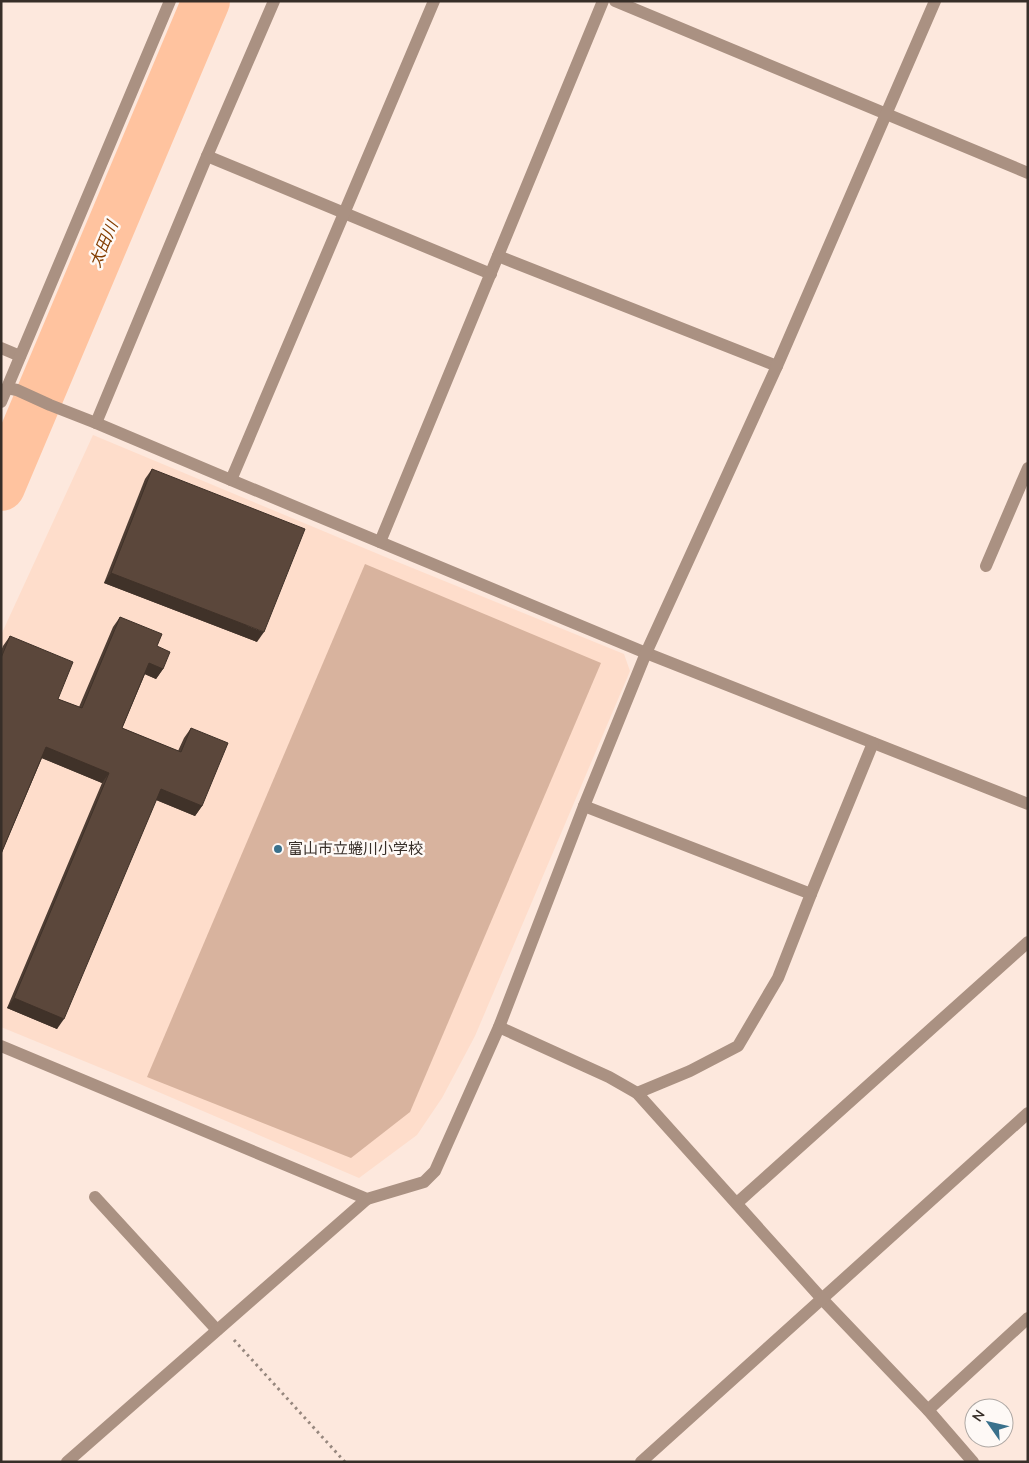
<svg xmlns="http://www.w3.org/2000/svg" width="1029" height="1463" viewBox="0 0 1029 1463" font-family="'Nunito Sans','Noto Sans JP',sans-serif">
  <rect width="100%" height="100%" fill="#fde8dd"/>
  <path fill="#feddcb" d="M93 435 383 556 624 654 630 671 475 1036 442 1098 417 1135 359 1178 135 1082 1 1027V635Z"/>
  <path fill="#d8b39e" d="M365 564 601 663 410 1112 351 1158 147 1077Z"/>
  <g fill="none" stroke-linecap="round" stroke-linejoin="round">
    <path stroke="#ffc39f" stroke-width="48" d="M1 487 206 1"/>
    <path stroke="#96877e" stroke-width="3" stroke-dasharray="2.5 4" stroke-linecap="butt" d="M234 1340 345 1462"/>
    <g stroke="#aa9182" stroke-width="12">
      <path d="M615 1 1028 173"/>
      <path d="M207 156 491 274"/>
      <path d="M498 256 777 366"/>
      <path d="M1 348 20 356"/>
      <path d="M7 388 17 390 50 405 96 423 231 480 646 653 1028 804"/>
      <path d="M1 402 170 1"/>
      <path d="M96 423 207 156 274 1"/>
      <path d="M231 480 434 1"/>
      <path d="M380 542 603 1"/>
      <path d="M986 566 1028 468"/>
      <path d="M584 806 811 894 873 743"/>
      <path d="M499 1027 609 1077 637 1093 823 1300 928 1410 973 1462"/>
      <path d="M1 1046 367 1199 424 1182 435 1171 499 1027 584 806 646 653 777 366 935 1"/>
      <path d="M637 1093 690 1071 738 1046 778 978 811 894"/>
      <path d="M95 1197 217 1330"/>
      <path d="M737 1203 1028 942"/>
      <path d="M928 1410 1028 1318"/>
      <path d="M67 1462 367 1199"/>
      <path d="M641 1462 1028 1113"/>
    </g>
  </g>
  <g fill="#4e3d33">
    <path d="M152 469 257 642 104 583 145 479Z"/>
    <path d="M120 617 157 646 163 669 156 679 145 674 122 728 178 751 184 738 191 728 202 806 195 816 156 800 57 1029 7 1008 102 783 42 758 1 854V651L3 646 10 636 58 699 79 707 113 627Z"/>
  </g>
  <g fill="#403229">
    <path d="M111 573 264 632 257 642 104 583Z"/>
    <path d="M149 663 163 669 156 679 142 673Z"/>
    <path d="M46 747 109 773 102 783 39 757Z"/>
    <path d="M161 789 202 806 195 816 154 799Z"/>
    <path d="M14 998 64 1019 57 1029 7 1008Z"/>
  </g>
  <g fill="#5b473b" stroke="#403229">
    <path d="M152 469 305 529 264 632 111 573Z"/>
    <path d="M120 617 162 634 157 646 170 652 163 669 149 663 122 728 181 752 191 728 228 743 202 806 161 789 64 1019 14 998 109 773 46 747 1 854V658L10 636 73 662 58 699 82 708Z"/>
  </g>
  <circle fill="#3a718c" stroke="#fef9f6" stroke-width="2" cx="278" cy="849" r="5"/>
  <g text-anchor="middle" stroke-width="5" stroke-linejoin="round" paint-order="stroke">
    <g font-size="15" fill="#372e28" stroke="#fef9f6" text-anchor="start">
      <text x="288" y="854">富山市立蜷川小学校</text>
    </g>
    <g font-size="16" font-style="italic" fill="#833d00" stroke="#fef9f6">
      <text transform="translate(103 244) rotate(-67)" y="6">太田川</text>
    </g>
  </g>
  <rect width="1029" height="1463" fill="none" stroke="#372e28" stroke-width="5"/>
  <g transform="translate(989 1423) rotate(304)"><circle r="24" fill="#fef9f6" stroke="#aea8a4"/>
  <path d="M0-4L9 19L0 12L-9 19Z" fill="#3a718c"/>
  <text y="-8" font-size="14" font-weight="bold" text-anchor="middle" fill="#372e28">N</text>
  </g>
</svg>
